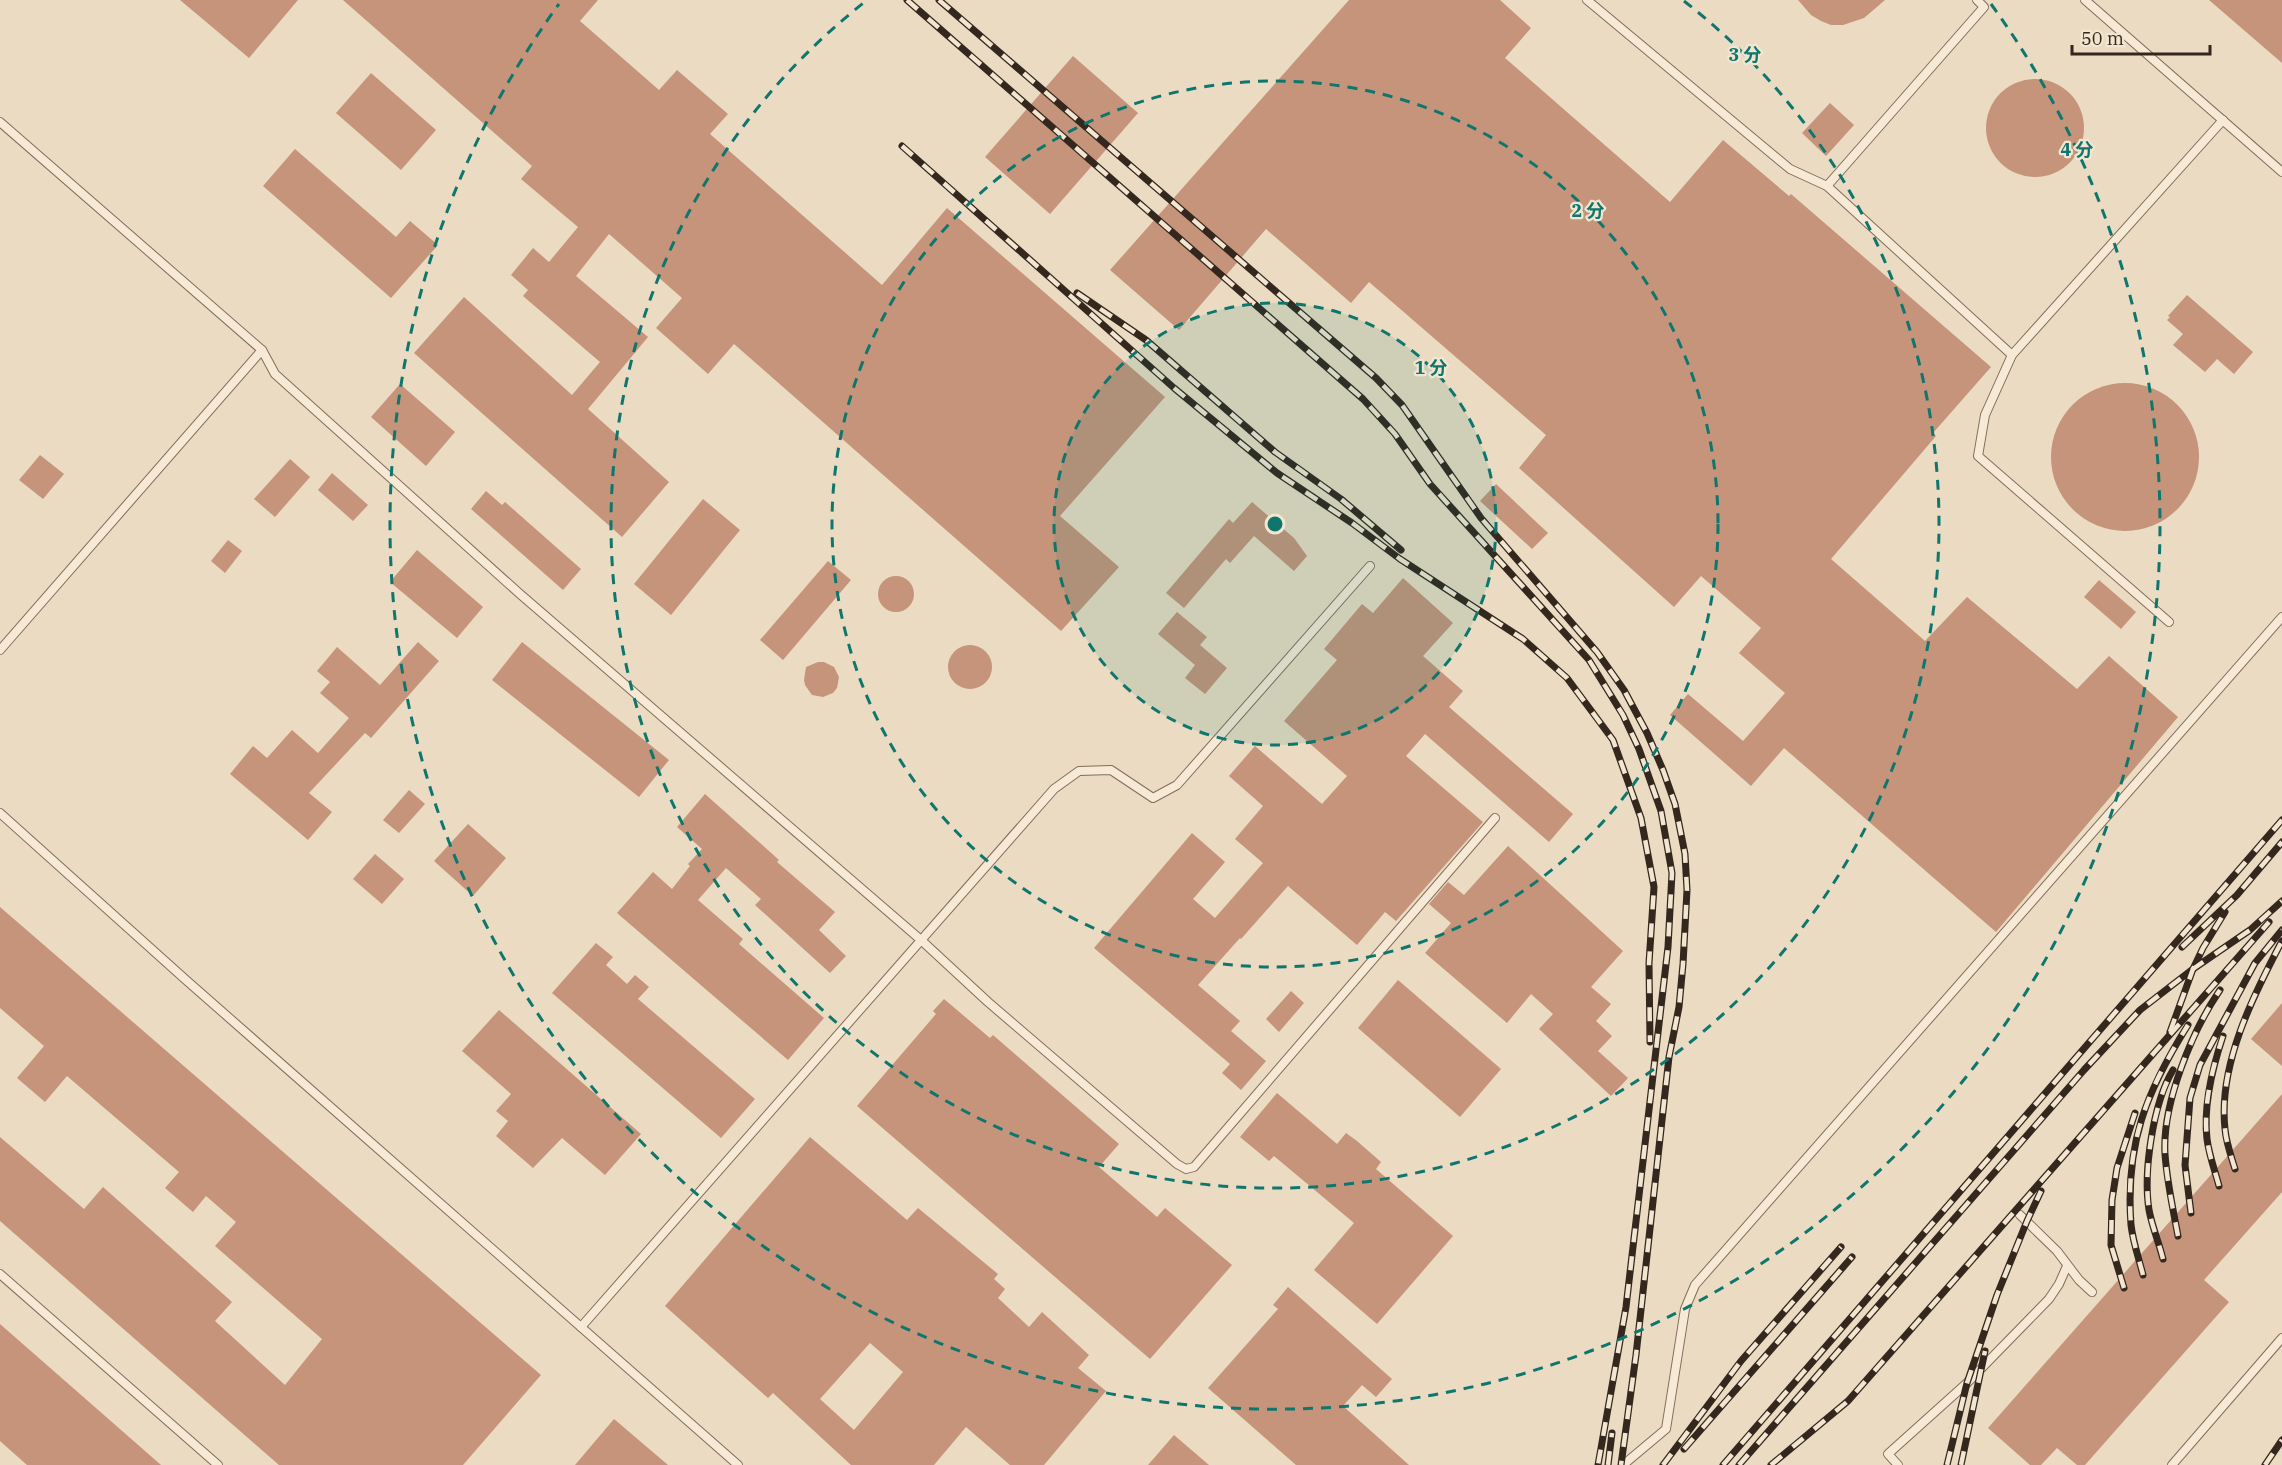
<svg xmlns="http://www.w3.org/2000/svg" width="2282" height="1465" viewBox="0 0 2282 1465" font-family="'IBM Plex Serif','Noto Sans JP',serif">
  <rect width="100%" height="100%" fill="#eadbc2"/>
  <g fill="#c5947b" fill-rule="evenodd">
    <path d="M180 0H298L249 58Z"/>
    <path d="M343 0H598L580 21 659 90 677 70 728 114 710 134 882 285 947 208 1165 397 1060 516 1119 567 1061 631 734 344 708 374 656 328 682 298 609 234 576 276 648 337 588 409 669 482 622 537 414 353 464 297 572 395 600 362 523 296 528 290 511 275 533 248 549 262 578 227 521 179 532 166Z"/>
    <path d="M1349 0H1500L1531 28 1505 58 1670 202 1723 140 1789 196 1791 194 1991 367 1933 433 1936 436 1831 559 1925 641 1967 597 2077 689 2109 656 2178 717 1996 932 1784 748 1751 786 1670 715 1688 694 1743 741 1785 693 1739 653 1761 628 1701 576 1674 607 1519 468 1546 435 1369 282 1351 303 1266 229 1179 330 1110 270Z"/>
    <path d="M1798 0H1885L1864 18 1843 25H1831L1821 21 1811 15Z"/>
    <path d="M2209 0H2282V63Z"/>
    <path d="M1073 56 1138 113 1050 214 985 157Z"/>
    <path d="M371 73 436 130 401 170 336 113Z"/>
    <circle cx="2035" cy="128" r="49"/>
    <path d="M1830 103 1854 125 1826 156 1802 133Z"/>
    <path d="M295 149 396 237 410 221 438 245 391 298 263 186Z"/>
    <path d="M2187 295 2253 352 2234 374 2217 359 2205 372 2173 345 2183 334 2167 320 2170 317 2168 316Z"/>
    <circle cx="2125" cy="457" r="74"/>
    <path d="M400 384 455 432 426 466 371 417Z"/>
    <path d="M40 455 64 474 43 499 19 480Z"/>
    <path d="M290 459 310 477 275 517 254 499Z"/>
    <path d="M332 473 368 505 353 521 318 490Z"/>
    <path d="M1496 484 1548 533 1532 549 1480 501Z"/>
    <path d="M486 491 502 505 505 502 581 569 563 590 471 509Z"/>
    <path d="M703 499 740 530 671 615 634 584Z"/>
    <path d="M1252 502 1294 538 1307 556 1294 571 1254 536 1230 563 1226 559 1184 608 1166 593 1229 519 1233 523Z"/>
    <path d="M228 540 242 551 225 573 211 561Z"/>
    <path d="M417 550 483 607 457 638 390 582Z"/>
    <path d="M828 561 851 580 783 660 760 640Z"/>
    <circle cx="896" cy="594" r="18"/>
    <path d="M1403 578 1453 623 1423 656 1463 691 1449 707 1573 814 1549 842 1425 734 1406 756 1483 822 1396 921 1385 912 1357 945 1288 886 1241 939 1240 938 1198 985 1240 1021 1231 1031 1266 1061 1241 1090 1222 1073 1230 1064 1094 948 1192 833 1225 862 1193 899 1215 918 1263 863 1235 839 1263 806 1229 776 1255 746 1322 804 1347 776 1284 721 1337 660 1324 649 1362 604 1373 613Z"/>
    <path d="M2099 580 2136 612 2121 629 2084 597Z"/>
    <path d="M1177 612 1207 637 1200 645 1227 668 1205 694 1185 678 1195 665 1158 634Z"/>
    <path d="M418 642 439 661 371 738 365 733 309 793 332 812 308 840 230 774 253 746 267 758 292 730 318 753 349 718 320 693 330 682 317 671 337 647 380 685Z"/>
    <path d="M522 642 669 760 639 797 492 680Z"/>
    <circle cx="970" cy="667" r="22"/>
    <path d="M818 662H824L834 667 839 677 837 688 833 693 823 697 812 695 805 685 804 680 806 667Z"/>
    <path d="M409 790 425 804 399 833 383 820Z"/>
    <path d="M705 794 779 860 777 862 835 912 819 930 846 956 830 973 755 905 761 899 726 868 698 900 743 939 739 944 824 1018 788 1060 617 913 653 872 672 889 690 866 688 864 702 849 677 827Z"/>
    <path d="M468 824 506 858 473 896 434 861Z"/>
    <path d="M1508 846 1623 951 1591 987 1611 1004 1596 1021 1612 1036 1598 1051 1628 1078 1611 1096 1539 1029 1553 1014 1531 994 1507 1023 1425 953 1451 923 1429 904 1448 882 1464 895Z"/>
    <path d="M375 854 404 879 382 904 353 879Z"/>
    <path d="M0 907 541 1375 463 1465H279L0 1221V1137L84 1209 103 1187 232 1302 215 1321 285 1385 322 1339 215 1246 236 1222 206 1196 193 1212 165 1188 179 1172 67 1076 45 1102 17 1078 44 1046 0 1008Z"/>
    <path d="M596 943 613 957 606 965 627 984 635 975 649 987 638 999 755 1099 721 1138 552 993Z"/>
    <path d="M1398 980 1501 1069 1460 1117 1358 1028Z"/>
    <path d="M1291 991 1304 1003 1279 1032 1266 1019Z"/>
    <path d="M944 999 990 1038 993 1035 1119 1144 1099 1167 1157 1217 1165 1208 1232 1265 1150 1359 857 1106 936 1014 933 1011Z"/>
    <path d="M2282 1003V1066L2251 1039Z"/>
    <path d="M499 1010 641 1134 605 1175 562 1138 533 1168 496 1136 508 1121 496 1111 511 1094 462 1051Z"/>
    <path d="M1277 1093 1337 1144 1346 1133 1357 1141 1381 1162 1376 1169 1453 1236 1377 1324 1314 1270 1354 1223 1274 1156 1269 1161 1240 1137Z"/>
    <path d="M2282 1094V1192L2204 1280 2229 1302 2085 1465H2077L2057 1448 2041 1465H2030L1988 1428Z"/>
    <path d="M810 1137 907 1220 918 1208 998 1274 994 1279 1005 1289 998 1298 1029 1327 1042 1312 1089 1355 1078 1368 1106 1391 1044 1465H1010L966 1427 934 1465H851L773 1393 768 1398 665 1306ZM870 1343 903 1372 854 1430 820 1399Z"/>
    <path d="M1288 1287 1392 1379 1376 1397 1362 1385 1343 1406 1409 1465H1296L1208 1388 1278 1309 1273 1305Z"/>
    <path d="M0 1324 161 1465H27L0 1441Z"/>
    <path d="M614 1419 668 1465H575Z"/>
    <path d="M1174 1435 1209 1465H1148Z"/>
  </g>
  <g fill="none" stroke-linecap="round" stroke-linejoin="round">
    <defs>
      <g id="service">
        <path d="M1587 0 1790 169 1827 186 2012 355"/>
        <path d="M2085 0 2282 172"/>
        <path d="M0 122 262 350 275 374 520 594 921 940 988 1002 1177 1164 1186 1169 1194 1167 1495 818"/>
        <path d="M1827 186 1984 7 1977 0"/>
        <path d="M2169 622 1978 456 1985 415 2012 355 2223 120"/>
        <path d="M0 650 262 350"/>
        <path d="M0 813 186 980 738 1465"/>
        <path d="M2020 1215 2057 1251 2079 1280 2092 1292"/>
        <path d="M0 1274 218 1465"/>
        <path d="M581 1327 1054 789 1079 771 1111 770 1153 798 1177 785 1370 566"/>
        <path d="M1623 1465 1666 1429 1685 1309 1695 1285 2282 617"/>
        <path d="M1898 1465 1888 1454 1967 1383 2049 1299 2059 1284 2067 1266"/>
        <path d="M2172 1465 2282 1338"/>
      </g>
    </defs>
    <use href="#service" stroke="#826d5b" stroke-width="10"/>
    <use href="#service" stroke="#f6e9d5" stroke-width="8"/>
    <defs>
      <g id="rail">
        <path d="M907 0 1363 399 1395 434 1430 484 1589 660 1623 715 1639 749 1661 811 1672 873 1668 947 1626 1307 1598 1465"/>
        <path d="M939 0 1376 378 1402 405 1481 518 1597 652 1624 690 1647 733 1663 770 1675 804 1685 854 1687 890 1683 964 1679 1007 1669 1057 1636 1355 1621 1465"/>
        <path d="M902 146 1174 388 1277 473 1352 523 1400 559 1523 639 1567 678 1613 740 1641 818 1654 887 1649 963 1650 1042"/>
        <path d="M1077 293 1146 340 1275 452 1341 499 1401 550"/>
        <path d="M2182 947 2237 895 2282 842"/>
        <path d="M2170 1032 2193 969 2203 948 2225 912"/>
        <path d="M2235 1169C2231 1156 2226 1142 2225 1129 2218 1065 2253 996 2282 941"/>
        <path d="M2219 1186C2215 1171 2209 1155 2207 1139 2203 1105 2212 1069 2223 1036"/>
        <path d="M2191 1213 2185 1165 2190 1098 2200 1065 2255 963 2282 930"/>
        <path d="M2178 1236C2173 1209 2167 1182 2165 1154 2162 1104 2192 1031 2220 990"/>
        <path d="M2163 1259C2159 1243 2152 1226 2149 1210 2143 1172 2153 1103 2173 1070"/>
        <path d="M2143 1275C2139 1259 2133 1242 2131 1225 2125 1144 2146 1092 2188 1025"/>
        <path d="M2124 1288 2111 1245 2112 1200 2117 1168 2135 1113"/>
        <path d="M1684 1449 1852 1257"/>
        <path d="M1608 1465 1612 1433"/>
        <path d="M1663 1465 1741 1361 1841 1247"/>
        <path d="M1723 1465 2282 820"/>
        <path d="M1739 1465 2084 1070 2140 1010 2193 969 2250 930 2282 901"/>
        <path d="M1771 1465 1848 1401 2269 922"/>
        <path d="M1947 1465 1967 1383 1997 1295 2027 1221 2041 1191"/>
        <path d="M1961 1465 1985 1351"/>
        <path d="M2265 1465 2282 1440"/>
      </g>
    </defs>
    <use href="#rail" stroke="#33271e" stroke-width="7"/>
    <use href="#rail" stroke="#f2e6d1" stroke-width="4.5" stroke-dasharray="14" stroke-linecap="butt"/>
  </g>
  <circle cx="1275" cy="524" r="221" fill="#0f766e" fill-opacity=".12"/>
  <g fill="none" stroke="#0f766e" stroke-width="3" stroke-dasharray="10 8">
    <circle cx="1275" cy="524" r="221"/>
    <circle cx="1275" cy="524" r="443"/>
    <path d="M1684 1A664 664 0 1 1 866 1"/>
    <path d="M1991 4A885 885 0 1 1 559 4"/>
  </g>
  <circle cx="1275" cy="524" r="9" fill="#0f766e" stroke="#f2e6d1" stroke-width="3"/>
  <g font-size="18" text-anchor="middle" font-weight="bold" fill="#0f766e" stroke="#f2e6d1" stroke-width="4.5" stroke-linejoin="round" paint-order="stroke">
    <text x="1745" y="61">3 分</text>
    <text x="2077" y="156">4 分</text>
    <text x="1588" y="217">2 分</text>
    <text x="1431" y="374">1 分</text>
  </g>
  <path d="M2072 45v9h138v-9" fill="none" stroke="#33271e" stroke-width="3"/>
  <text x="2081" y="45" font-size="18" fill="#33271e" stroke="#f2e6d1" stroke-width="4.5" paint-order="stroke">50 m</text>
</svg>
